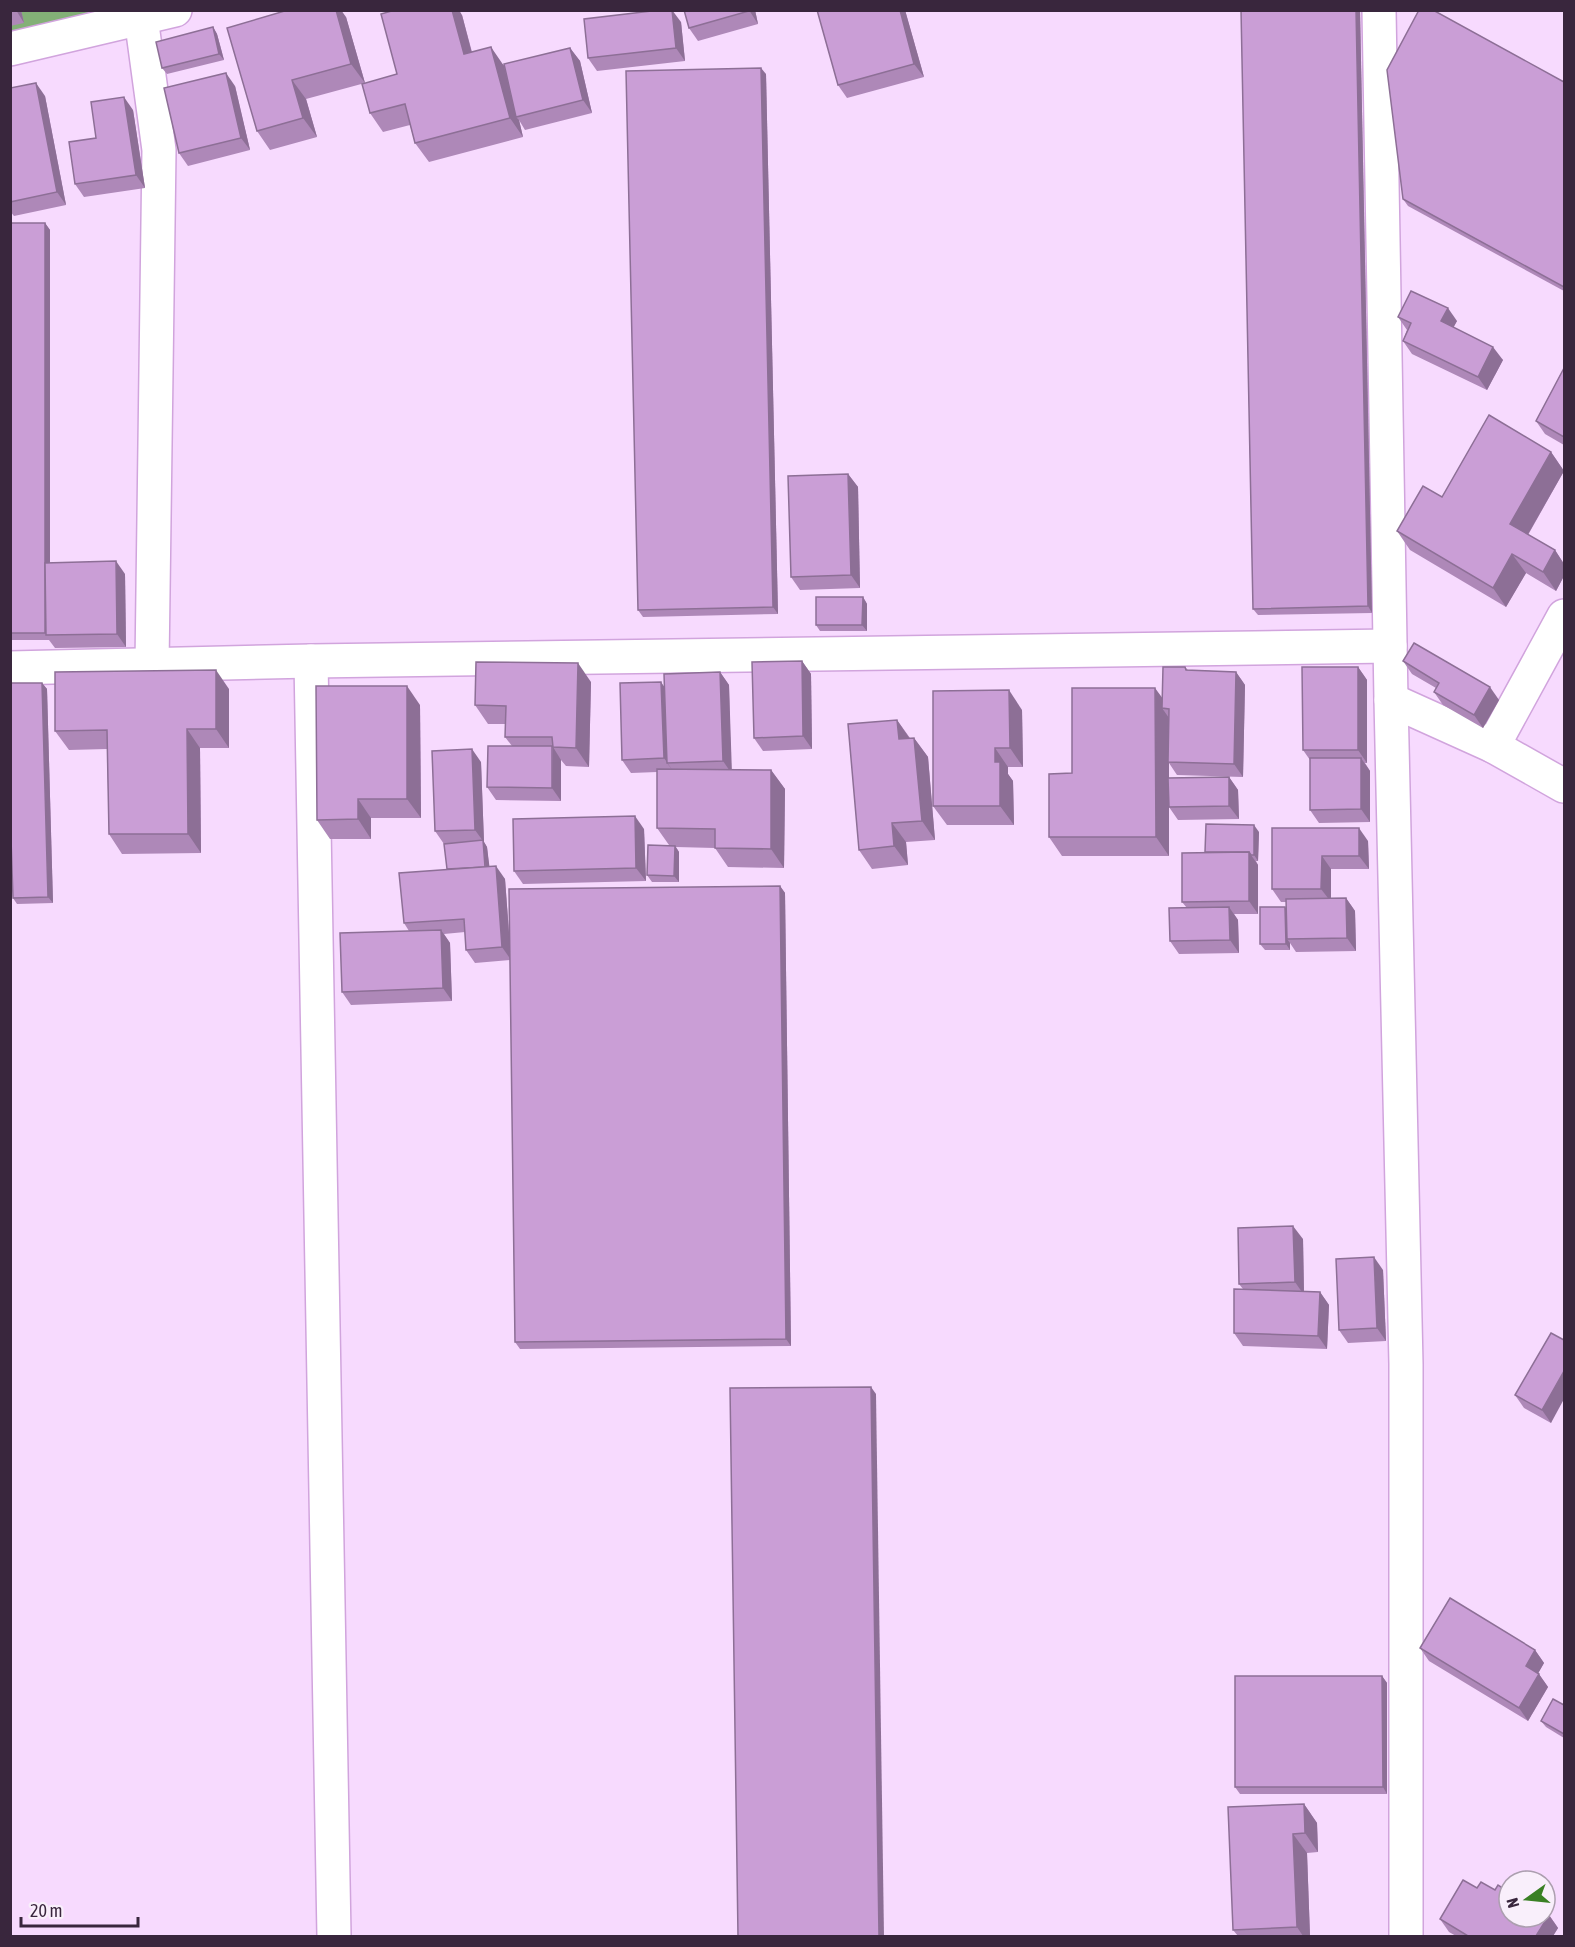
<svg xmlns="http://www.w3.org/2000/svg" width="1575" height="1947" viewBox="0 0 1575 1947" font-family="'Asap Condensed',sans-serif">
  <rect width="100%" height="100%" fill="#f7dafe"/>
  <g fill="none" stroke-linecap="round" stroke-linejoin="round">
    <path stroke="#83b077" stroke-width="40" d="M10 31 92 10"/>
    <defs>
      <g id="street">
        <path d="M140 10 159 150 152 665"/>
        <path d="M1379 10 1391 700 1406 1364V1936"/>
        <path d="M10 49 175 10"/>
        <path d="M311 661 334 1936"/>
        <path d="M10 668 311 661 1390 646"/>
        <path d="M1391 700 1493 746 1564 786"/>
        <path d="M1493 746 1564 616"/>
      </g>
    </defs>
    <use href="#street" stroke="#d1a4dd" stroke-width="36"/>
    <use href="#street" stroke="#fff" stroke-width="33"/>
  </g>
  <g fill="#ae88b8">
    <path d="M10 10H21L24 23 10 26Z"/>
    <path d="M684 10H755L758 24 698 41 689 28Z"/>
    <path d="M817 10H905L924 77 847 98 838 85Z"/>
    <path d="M1241 10H1360L1372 613 1258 615 1253 609Z"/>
    <path d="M462 15 472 52 504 65 570 48 580 61 592 113 525 130 519 120 523 137 429 162 415 143 410 125 383 132 370 113 397 74Z"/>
    <path d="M346 17 365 83 306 99 317 137 270 150 257 131 227 28Z"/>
    <path d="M681 22 685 61 597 71 588 58Z"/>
    <path d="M213 27 217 34 224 60 167 74 162 68Z"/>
    <path d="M766 74 778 614 643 617 638 610Z"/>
    <path d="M1564 82V291L1408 206 1403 199Z"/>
    <path d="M235 86 250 150 188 166 179 153Z"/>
    <path d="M45 96 66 205 14 216 10 211V202Z"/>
    <path d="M133 110 145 188 84 197 75 184 96 138Z"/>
    <path d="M10 223H45L50 230V563L125 574 126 647 55 648 49 640H10Z"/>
    <path d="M1398 317 1457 321 1453 327 1503 360 1487 390 1412 354 1403 341 1407 330Z"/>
    <path d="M1564 368V445L1545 434 1536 421Z"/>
    <path d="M1551 452 1564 471 1528 535 1555 550 1564 564V576L1556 591 1526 573 1506 607 1410 550 1397 531 1442 497Z"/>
    <path d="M848 474 858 487 860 588 800 590 791 577Z"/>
    <path d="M863 597 867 604V631H820L816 625Z"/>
    <path d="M802 661 811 674 812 749 763 751 754 738Z"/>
    <path d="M1403 661 1499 700 1483 728 1443 705 1434 692 1436 688 1412 674Z"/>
    <path d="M1185 667 1188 670 1236 672 1245 685 1243 777 1177 775 1169 763V778L1229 777 1238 790 1239 819 1178 820 1169 807V800V856H1062L1049 837 1072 773 1162 698Z"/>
    <path d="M1358 667 1367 680V763H1365L1370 771V822L1319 823 1310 810V760L1303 750Z"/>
    <path d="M720 672 729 685 731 770H771L785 789 784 868 728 867 715 848 676 847 679 852V882H652L647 875 669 845 657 828V772L631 773 622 760 665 687Z"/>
    <path d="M591 682 589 767 566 766 561 760V801L496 800 487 787 512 746 505 737 506 724H488L475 705Z"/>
    <path d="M42 683 47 689 53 903 17 904 13 898Z"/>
    <path d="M229 689V748H200L201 853 122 854 109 834 107 749 69 750 55 731Z"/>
    <path d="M420 705 421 818H371V839H330L317 820Z"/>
    <path d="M1022 710 1023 767H1008V774L1013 781 1014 825H947L933 806Z"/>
    <path d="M897 720 910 738H914L928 757 935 840 906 842 908 865 872 869 859 850Z"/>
    <path d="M481 762 484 842 487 847 489 866 505 879 510 946 780 886 785 893 791 1346 520 1349 515 1342 510 960 475 963 466 950 465 932 444 934 450 943 452 1001 351 1005 342 992 409 931 404 923 447 869 445 844H444L435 831Z"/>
    <path d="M1272 828 1368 841 1369 869H1331V898H1346L1355 911 1356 951 1296 952 1290 943V950H1265L1260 944 1287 909 1286 902H1281L1272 889Z"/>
    <path d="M644 829 646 881 523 884 514 871Z"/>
    <path d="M1259 832 1258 861H1256L1258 865V914H1234L1238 920 1239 953 1179 954 1170 941 1187 908 1182 902 1205 852Z"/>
    <path d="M1303 1239 1304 1291 1320 1292 1329 1305 1327 1349 1243 1346 1234 1333 1243 1289 1239 1284Z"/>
    <path d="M1383 1270 1386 1341 1348 1343 1339 1330Z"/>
    <path d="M1564 1340 1551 1423 1524 1408 1515 1395Z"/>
    <path d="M1420 1648 1535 1650 1544 1663 1538 1673 1548 1687 1528 1721 1429 1661Z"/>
    <path d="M1382 1676 1387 1683V1794H1240L1235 1787Z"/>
    <path d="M1564 1705V1738L1546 1727 1541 1721Z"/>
    <path d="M1304 1804 1317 1823 1318 1852 1307 1853 1310 1936H1238L1233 1930Z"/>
    <path d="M1477 1888 1495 1890 1549 1915 1558 1928 1553 1936H1456L1449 1932 1440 1919Z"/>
  </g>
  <g fill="#8d6f96">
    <path d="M16 10H21L24 23Z"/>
    <path d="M336 10H341L346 17 365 83 351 64Z"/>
    <path d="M452 10H459L462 15 477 73 464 54Z"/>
    <path d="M672 10 681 22 685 61 676 48Z"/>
    <path d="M749 10H755L758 24Z"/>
    <path d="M900 10H905L924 77 914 64Z"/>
    <path d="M1356 10H1360L1372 613 1368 606Z"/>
    <path d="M213 27 217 34 224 60 219 54Z"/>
    <path d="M491 47 504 66 516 117 519 120 523 137 510 118Z"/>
    <path d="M570 48 580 61 592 113 583 100Z"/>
    <path d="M761 68 766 74 778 614 773 607Z"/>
    <path d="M226 73 235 86 250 150 241 138Z"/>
    <path d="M292 80 306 99 317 137 303 118Z"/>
    <path d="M36 83 45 96 66 205 57 192Z"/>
    <path d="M124 97 133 110 145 188 136 175Z"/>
    <path d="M45 223 50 230V635L45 633Z"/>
    <path d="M1448 308 1457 321 1450 334 1441 321Z"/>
    <path d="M1493 347 1503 360 1487 390 1478 377Z"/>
    <path d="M1551 452 1564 471 1523 543 1510 524Z"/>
    <path d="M848 474 858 487 860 588 851 575Z"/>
    <path d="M1555 550 1564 564V576L1556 591 1543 572Z"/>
    <path d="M1512 554 1526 573 1506 607 1493 588Z"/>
    <path d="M116 561 125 574 126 647 117 634Z"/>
    <path d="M863 597 867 604V631L862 625Z"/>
    <path d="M802 661 811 674 812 749 803 736Z"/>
    <path d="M578 663 591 682 589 767 576 748Z"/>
    <path d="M1358 667 1367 680V763L1358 750Z"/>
    <path d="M216 670 229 689V748L216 729Z"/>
    <path d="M720 672 729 685 732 774 723 761Z"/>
    <path d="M1236 672 1245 685 1243 777 1234 764Z"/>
    <path d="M661 682 670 695 667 763 673 771 664 758Z"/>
    <path d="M42 683 47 689 53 903 48 897Z"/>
    <path d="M407 686 420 705 421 818 407 799Z"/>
    <path d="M1490 687 1499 700 1483 728 1474 715Z"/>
    <path d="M1155 688 1169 707 1162 708 1169 718 1168 762 1169 763V856L1156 837Z"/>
    <path d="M1009 690 1022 710 1023 767 1010 748Z"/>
    <path d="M897 720 910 739H899Z"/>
    <path d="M187 729 200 748 201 853 188 834Z"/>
    <path d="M914 738 928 757 935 840 922 821Z"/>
    <path d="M553 747 561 760V801L552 788Z"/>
    <path d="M995 748 1008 767V774L1013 781 1014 825 1000 806 995 762Z"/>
    <path d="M472 749 481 762 484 842 487 847 491 879 486 872 483 841 475 830Z"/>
    <path d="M1361 758 1370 771V822L1361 809Z"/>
    <path d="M771 770 785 789 784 868 771 849Z"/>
    <path d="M1229 777 1238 790 1239 819 1229 806Z"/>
    <path d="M358 799 371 818V839L358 819Z"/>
    <path d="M635 816 644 829 646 881 636 868Z"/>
    <path d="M892 823 906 842 908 865 894 846Z"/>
    <path d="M1254 825 1259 832 1258 861 1254 855Z"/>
    <path d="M1359 828 1368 841 1369 869 1359 856Z"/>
    <path d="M675 846 679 852V882L674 876Z"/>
    <path d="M1249 852 1258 865V914L1249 901Z"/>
    <path d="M1322 856 1331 869V902L1321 889Z"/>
    <path d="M496 866 505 879 511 960 502 947Z"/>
    <path d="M780 886 785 893 791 1346 786 1339Z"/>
    <path d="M1346 898 1355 911 1356 951 1347 938Z"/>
    <path d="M1229 907 1238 920 1239 953 1230 940Z"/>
    <path d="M1285 907 1290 913 1287 939 1290 943V950L1286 944Z"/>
    <path d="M441 930 450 943 452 1001 443 988Z"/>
    <path d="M1293 1226 1303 1239 1304 1295 1295 1282Z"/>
    <path d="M1374 1257 1383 1270 1386 1341 1377 1328Z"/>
    <path d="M1320 1292 1329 1305 1327 1349 1318 1336Z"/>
    <path d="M1564 1371V1399L1551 1423 1542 1410Z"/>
    <path d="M871 1387 876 1394 884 1936H879Z"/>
    <path d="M1535 1650 1544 1663 1535 1679 1526 1666Z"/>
    <path d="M1539 1674 1548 1687 1528 1721 1519 1708Z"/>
    <path d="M1382 1676 1387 1683V1794L1383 1787Z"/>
    <path d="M1304 1804 1317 1823 1318 1852 1305 1833Z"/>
    <path d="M1293 1834 1307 1853 1310 1936H1303L1297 1927Z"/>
    <path d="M1549 1915 1558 1928 1553 1936H1536Z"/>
  </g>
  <g fill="#ca9ed6" stroke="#8d6f96" stroke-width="1.5">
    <path d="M288 10H336L351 64 292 80 303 118 257 131 227 28Z"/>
    <path d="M395 10H452L464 54 491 47 510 118 415 143 405 104 370 113 362 84 397 74 381 14Z"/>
    <path d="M660 10H672L676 48 588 58 584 19Z"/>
    <path d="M684 10H749V11L689 28Z"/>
    <path d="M817 10H900L914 64 838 85Z"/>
    <path d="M1241 10H1356L1368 606 1253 609Z"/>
    <path d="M1419 10H1433L1564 82V287L1403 199 1387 70Z"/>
    <path d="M213 27 219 54 162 68 156 42Z"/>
    <path d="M570 48 583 100 516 117 504 64Z"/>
    <path d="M761 68 773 607 638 610 626 71Z"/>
    <path d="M226 73 241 138 179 153 164 88Z"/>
    <path d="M36 83 57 192 10 202V88Z"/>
    <path d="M124 97 136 175 75 184 69 142 96 138 91 102Z"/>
    <rect x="10" y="223" width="35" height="410"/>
    <path d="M1411 291 1448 308 1441 321 1493 347 1478 377 1403 341 1411 323 1398 317Z"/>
    <path d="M1564 368V437L1536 421Z"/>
    <path d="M1489 415 1551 452 1510 524 1555 550 1543 572 1512 554 1493 588 1397 531 1423 486 1442 497Z"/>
    <path d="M848 474 851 575 791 577 788 476Z"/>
    <path d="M116 561 117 634 46 635 45 563Z"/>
    <path d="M816 597H863L862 625H816Z"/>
    <path d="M1414 643 1490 687 1474 715 1434 692 1439 683 1403 661Z"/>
    <path d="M802 661 803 736 754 738 752 662Z"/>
    <path d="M476 662 578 663 576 748 553 747 552 737H505L506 706 475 705Z"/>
    <path d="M1163 667H1185L1186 670 1236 672 1234 764 1168 762 1169 709 1162 708Z"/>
    <path d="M1302 667H1358V750H1303Z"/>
    <path d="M216 670V729H187L188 834H109L107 730 55 731V672Z"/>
    <path d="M720 672 723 761 667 763 664 674Z"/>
    <path d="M661 682 664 758 622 760 620 683Z"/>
    <path d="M10 683H42L48 897 13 898 10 809Z"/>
    <path d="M316 686H407V799H358V819L317 820Z"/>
    <path d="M1072 688H1155L1156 837H1049V774L1072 773Z"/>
    <path d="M1009 690 1010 748H995V762H1000V806H933V691Z"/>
    <path d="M897 720 899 739 914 738 922 821 892 823 894 846 859 850 848 724Z"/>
    <path d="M488 746H552V788L487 787Z"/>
    <path d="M472 749 475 830 435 831 432 751Z"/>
    <path d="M1310 758H1361V809L1310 810Z"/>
    <path d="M657 769 771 770V849L715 848V829L657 828Z"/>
    <path d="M1229 777V806L1169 807 1168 778Z"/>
    <path d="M635 816 636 868 514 871 513 819Z"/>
    <path d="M1206 824 1254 825V855H1251L1249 852H1205Z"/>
    <path d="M1272 828H1359V856H1322L1321 889H1272Z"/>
    <path d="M483 840 485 867 447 869 444 844Z"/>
    <path d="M648 845 675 846 674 876 647 875Z"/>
    <path d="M1249 852V901L1182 902V853Z"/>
    <path d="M496 866 502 947 466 950 464 919 404 923 399 873Z"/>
    <path d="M780 886 786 1339 515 1342 509 889Z"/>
    <path d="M1346 898 1347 938 1287 939 1286 899Z"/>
    <path d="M1229 907 1230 940 1170 941 1169 908Z"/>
    <path d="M1260 907H1285L1286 944H1260Z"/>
    <path d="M441 930 443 988 342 992 340 933Z"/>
    <path d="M1293 1226 1295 1282 1239 1284 1238 1228Z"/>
    <path d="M1374 1257 1377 1328 1339 1330 1336 1259Z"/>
    <path d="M1234 1289 1320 1292 1318 1336 1234 1333Z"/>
    <path d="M1551 1333 1564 1340V1371L1542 1410 1515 1395Z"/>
    <path d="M871 1387 879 1936H738L730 1388Z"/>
    <path d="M1450 1598 1535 1650 1526 1666 1539 1674 1519 1708 1420 1648Z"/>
    <path d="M1235 1676H1382L1383 1787H1235Z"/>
    <path d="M1553 1699 1564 1705V1734L1541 1721Z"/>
    <path d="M1304 1804 1305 1833 1293 1834 1297 1927 1233 1930 1228 1807Z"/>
    <path d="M1463 1880 1477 1888 1481 1882 1495 1890 1498 1885 1509 1892V1917H1545V1913L1549 1915 1536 1936H1468L1440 1919Z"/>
  </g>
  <rect width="1575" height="1947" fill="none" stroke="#39263d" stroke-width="24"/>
  <g transform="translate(1527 1899) rotate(255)"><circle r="28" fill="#f9effb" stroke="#ac9faf" stroke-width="1.5"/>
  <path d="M0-4.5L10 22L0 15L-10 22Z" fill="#3a8024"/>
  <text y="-9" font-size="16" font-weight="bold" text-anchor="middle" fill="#39263d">N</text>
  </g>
  <path d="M21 1917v9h117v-9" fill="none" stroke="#39263d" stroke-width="3"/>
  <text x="30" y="1917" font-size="18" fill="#39263d" stroke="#f9effb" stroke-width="4.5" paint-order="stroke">20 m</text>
</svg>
